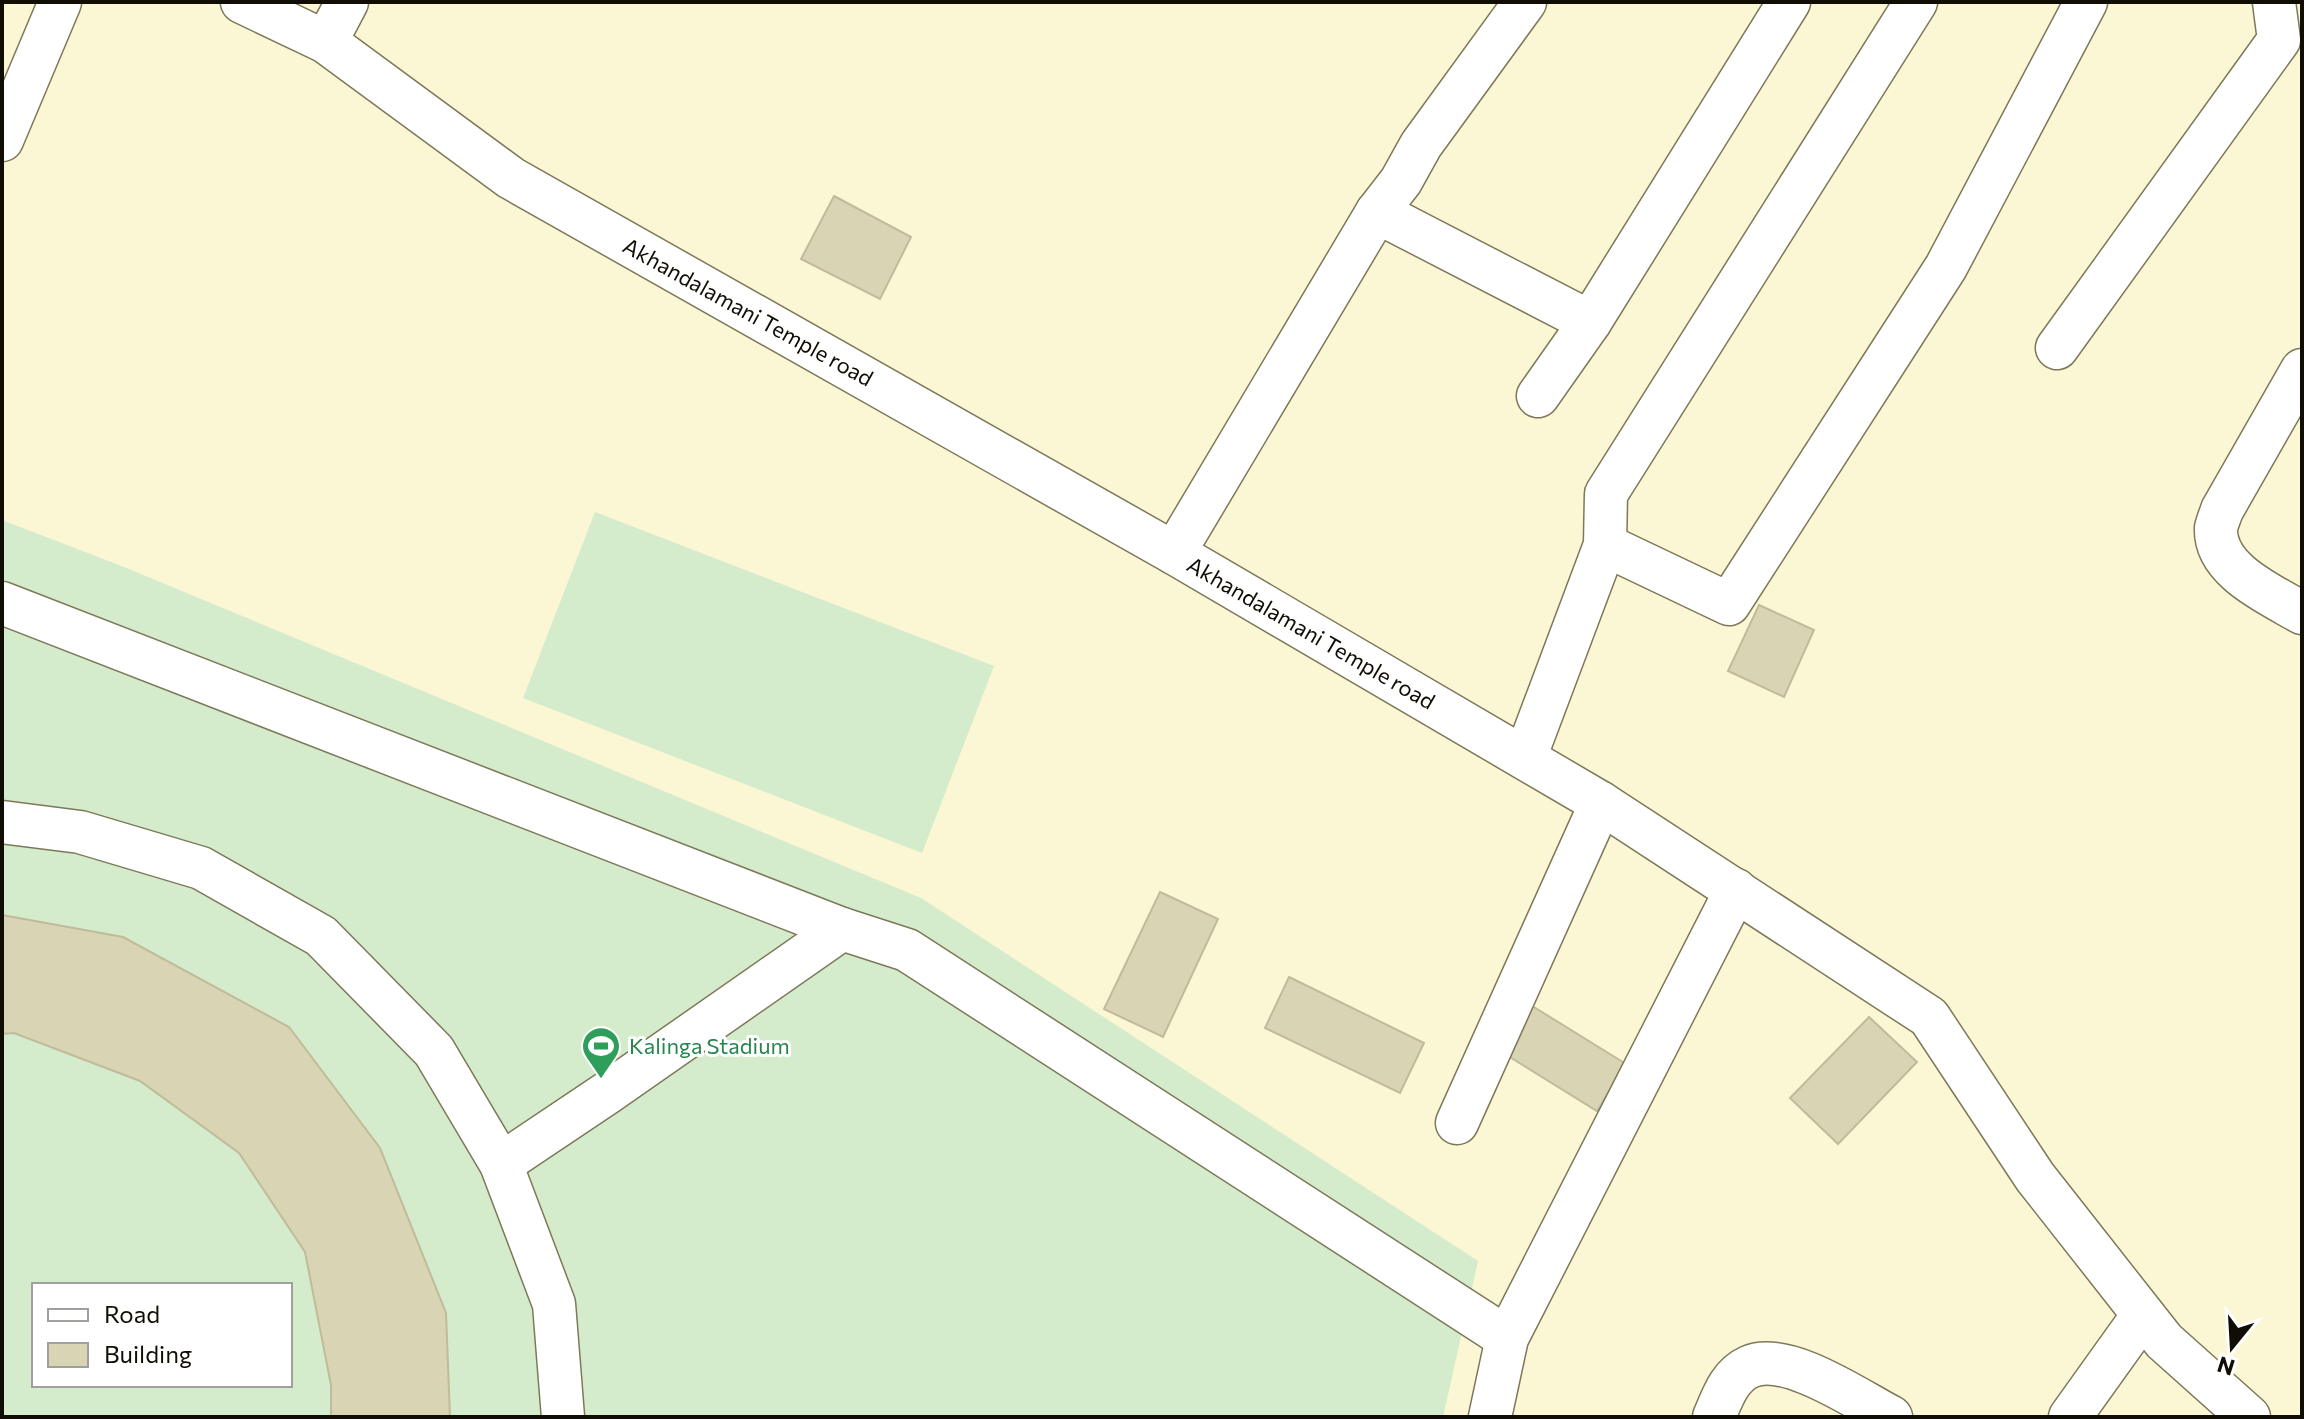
<svg xmlns="http://www.w3.org/2000/svg" width="2304" height="1419" viewBox="0 0 2304 1419" font-family="Commissioner,sans-serif">
  <rect width="100%" height="100%" fill="#fbf6d4"/>
  <g fill="#d4eccb" fill-rule="evenodd">
    <path d="M595 512 994 666 922 853 523 698Z"/>
    <path d="M2 520 124 567 921 898 1478 1261 1443 1417H2ZM34 1285H290V1385H34Z"/>
  </g>
  <g fill="#d9d4b3" stroke="#c0bb9b" stroke-width="2">
    <path d="M834 196 911 237 880 299 801 259Z"/>
    <path d="M1759 605 1814 630 1784 697 1728 671Z"/>
    <path d="M1160 892 1218 919 1163 1037 1104 1009Z"/>
    <path d="M2 915 123 937 289 1027 380 1148 446 1313 450 1417H331V1385L305 1252 239 1153 140 1081 14 1033 2 1034Z"/>
    <path d="M1289 977 1424 1043 1400 1093 1265 1028Z"/>
    <path d="M1529 1004 1626 1064 1597 1111 1500 1051Z"/>
    <path d="M1869 1017 1917 1062 1838 1144 1790 1098Z"/>
  </g>
  <g fill="none" stroke-linecap="round" stroke-linejoin="round">
    <defs>
      <g id="minor">
        <path d="M242 2 326 42 511 178 1174 553 1601 803 1929 1017 2035 1177 2164 1341 2249 1417"/>
        <path d="M326 42 347 2"/>
        <path d="M2 140 60 2"/>
        <path d="M1377 212 1590 322 1789 2"/>
        <path d="M2057 348 2279 40 2274 2"/>
        <path d="M2302 370 2222 510C2220 516 2217 523 2216 528 2214 571 2272 595 2302 613"/>
        <path d="M1538 396 1590 322"/>
        <path d="M1605 545 1729 604 1946 267 2086 2"/>
        <path d="M1174 553 1377 212 1401 181 1421 145 1525 2"/>
        <path d="M2 603 842 929 907 950 1507 1338"/>
        <path d="M1525 758 1605 545 1606 494 1916 2"/>
        <path d="M2 822 80 832 201 868 321 936 434 1051 501 1164 554 1304 563 1417"/>
        <path d="M1457 1123 1601 803"/>
        <path d="M501 1164 607 1093 842 929"/>
        <path d="M1490 1417 1507 1338 1736 890"/>
        <path d="M1714 1417C1722 1399 1729 1376 1749 1367 1786 1350 1858 1400 1891 1417"/>
        <path d="M2070 1417 2143 1315"/>
      </g>
    </defs>
    <use href="#minor" stroke="#7d7859" stroke-width="45"/>
    <use href="#minor" stroke="#fff" stroke-width="42"/>
  </g>
  <defs>
    <symbol id="stadium-pin" viewBox="-11 -11 22 30"><path d="M0 17L-7.5 6A9.5 9.5 0 1 1 7.5 6Z" fill="#2e9e5b" stroke="#fff"/><path d="M0-5a6.5 5 0 1 0 0 10a6.5 5 0 1 0 0-10ZM-3.5-1.8h7v3.6h-7Z" fill="#fff"/></symbol>
  </defs>
  <g fill-rule="evenodd">
    <use href="#stadium-pin" x="579" y="1024" width="44" height="60"/>
  </g>
  <g text-anchor="middle" stroke-width="6" stroke-linejoin="round" paint-order="stroke">
    <g font-size="22" fill="#100e04" stroke="#fff">
      <text transform="translate(748 312) rotate(29)" y="8">Akhandalamani Temple road</text>
      <text transform="translate(1311 633) rotate(30)" y="8">Akhandalamani Temple road</text>
    </g>
    <g font-size="22" fill="#27864d" stroke="#fff" text-anchor="start">
      <text x="629" y="1054">Kalinga Stadium</text>
    </g>
  </g>
  <rect width="2304" height="1419" fill="none" stroke="#100e04" stroke-width="8"/>
  <rect x="32" y="1283" width="260" height="104" fill="#ffffff" stroke="#9f9f9b" stroke-width="2"/>
  <rect x="48" y="1309" width="40" height="12" fill="#ffffff" stroke="#9f9f9b" stroke-width="2"/>
  <text x="104" y="1323" font-size="24" fill="#100e04">Road</text>
  <rect x="48" y="1343" width="40" height="24" fill="#d9d4b3" stroke="#9f9f9b" stroke-width="2"/>
  <text x="104" y="1363" font-size="24" fill="#100e04">Building</text>
  <g transform="translate(2232 1347) rotate(198)" stroke="#ffffff" stroke-width="6" paint-order="stroke">
  <path d="M0-6L14 30L0 20L-14 30Z" fill="#100e04"/>
  <text y="-12" font-size="22" font-weight="bold" text-anchor="middle" fill="#100e04">N</text>
  </g>
</svg>
